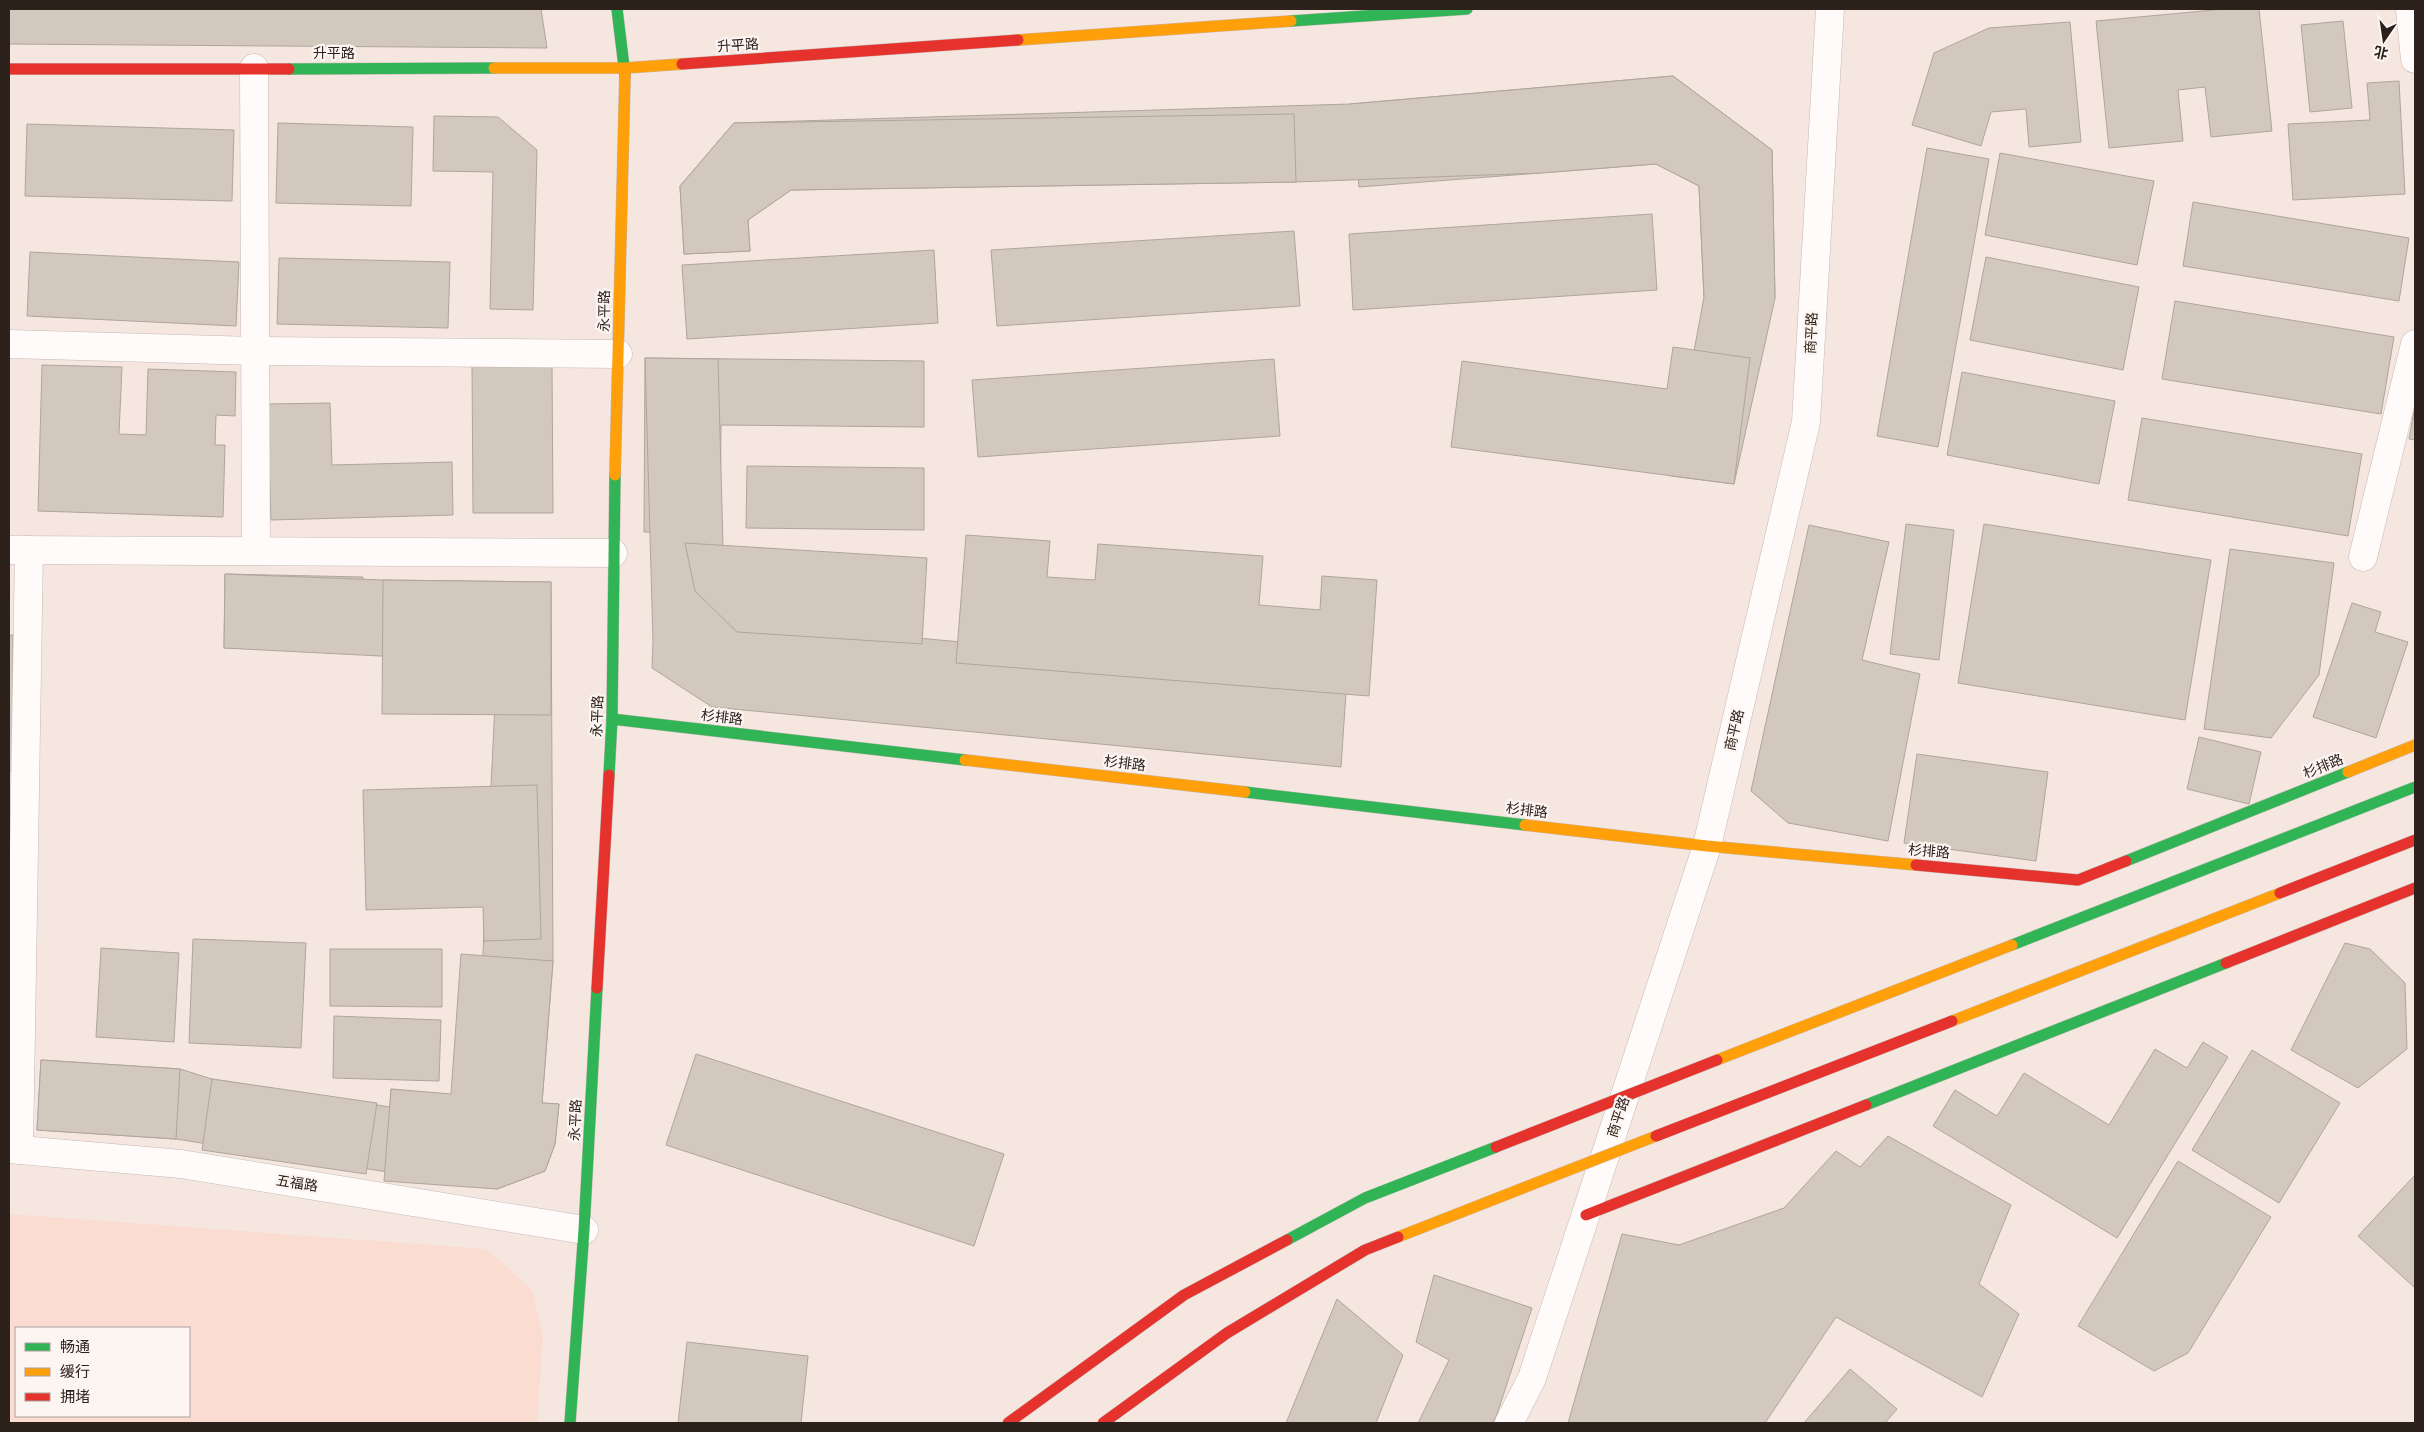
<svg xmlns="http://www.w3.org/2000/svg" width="2424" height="1432" viewBox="0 0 2424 1432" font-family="'DM Sans','Noto Sans SC',sans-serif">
  <rect width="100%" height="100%" fill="#f5e6e0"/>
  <path fill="#faddd0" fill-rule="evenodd" d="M9 1214 487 1249 532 1290 543 1335 537 1423H9ZM16 1328H189V1416H16Z"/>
  <g fill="#d3c8be" stroke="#afa59d">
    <path d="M9 9H541L547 48 9 44Z"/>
    <path d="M2224 9H2259L2272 131 2211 137 2205 87 2178 90 2183 141 2109 148 2096 21Z"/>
    <path d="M2343 21 2352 108 2310 112 2301 25Z"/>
    <path d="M2070 22 2081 142 2029 147 2026 109 1991 112 1981 146 1912 125 1934 53 1989 28Z"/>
    <path d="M1673 76 1772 150 1775 298 1704 297 1699 186 1656 164 1359 187 1350 104Z"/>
    <path d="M1673 76 1772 150 1775 298 1734 484 1671 476 1704 297 1699 186 1656 164 1541 173 1296 182 791 190 748 220 750 251 684 254 680 186 734 123 1350 104Z"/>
    <path d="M2399 81 2405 194 2293 200 2288 124 2370 120 2367 83Z"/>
    <path d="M1294 114 1296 182 791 190 748 220 750 251 684 254 680 186 734 123Z"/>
    <path d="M434 116 498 117 537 150 533 310 490 309 493 172 433 171Z"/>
    <path d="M278 123 413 127 411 206 276 203Z"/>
    <path d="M27 124 234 130 232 201 25 196Z"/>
    <path d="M1927 148 1989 159 1938 447 1877 436Z"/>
    <path d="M2000 153 2154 181 2137 265 1985 235Z"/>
    <path d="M2193 202 2409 238 2399 301 2183 266Z"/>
    <path d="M1652 214 1657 290 1353 310 1349 234Z"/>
    <path d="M1294 231 1300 306 997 326 991 250Z"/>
    <path d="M934 250 938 323 687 339 682 265Z"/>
    <path d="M30 252 239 262 236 326 27 316Z"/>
    <path d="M1986 257 2139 287 2123 370 1970 340Z"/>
    <path d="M279 258 450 262 448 328 277 324Z"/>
    <path d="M2175 301 2394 337 2381 414 2162 379Z"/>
    <path d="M1673 347 1750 358 1734 484 1451 447 1462 361 1667 389Z"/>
    <path d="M645 358 924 361V427L721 425 720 532H644Z"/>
    <path d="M645 358 718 359 725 620 1347 678 1341 767 712 707 652 668 653 642Z"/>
    <path d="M1274 359 1280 436 978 457 972 380Z"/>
    <path d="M472 363 552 364 553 513H473Z"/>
    <path d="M42 365 122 367 119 434 146 435 148 369 236 372 235 416 216 415 215 445H225L223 517 38 511Z"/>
    <path d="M1962 372 2115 401 2099 484 1947 455Z"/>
    <path d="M330 403 332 465 452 462 453 515 271 520 267 404Z"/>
    <path d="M2415 406V440L2409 439Z"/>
    <path d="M2142 418 2362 454 2348 536 2128 500Z"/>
    <path d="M747 466 924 468V530L746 528Z"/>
    <path d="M1906 524 1954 530 1939 660 1890 654Z"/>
    <path d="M1984 524 2211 560 2185 720 1958 683Z"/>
    <path d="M1809 525 1889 542 1862 660 1920 674 1888 841 1788 823 1751 791Z"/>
    <path d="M966 535 1050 541 1047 577 1095 580 1098 544 1263 556 1259 605 1320 610 1322 576 1377 580 1369 696 956 663Z"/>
    <path d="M685 543 927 558 922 644 737 632 695 591Z"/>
    <path d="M2230 549 2334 563 2319 675 2271 738 2204 729Z"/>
    <path d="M225 574 363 577 362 651 224 648Z"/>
    <path d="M225 574 383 580 551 582 553 961 542 1103 559 1104 555 1144 545 1171 497 1189 176 1139 37 1130 41 1060 180 1069 212 1079 390 1107 391 1089 476 1098 497 662 224 648Z"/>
    <path d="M383 580 551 582V715L382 714Z"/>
    <path d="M2352 603 2381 612 2375 632 2408 642 2376 738 2313 717Z"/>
    <rect x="9" y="635" width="4" height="136"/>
    <path d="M2199 737 2261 752 2249 804 2187 789Z"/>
    <path d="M1917 754 2048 772 2036 861 1904 843Z"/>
    <path d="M537 785 541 939 484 941 483 907 366 910 363 790Z"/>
    <path d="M193 939 306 943 301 1048 189 1043Z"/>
    <path d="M2345 943 2370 949 2405 983 2407 1049 2358 1088 2291 1050Z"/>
    <path d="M101 948 179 953 174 1042 96 1037Z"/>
    <path d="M330 949H442V1007L330 1006Z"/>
    <path d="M461 954 553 961 542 1103 559 1104 555 1144 545 1171 497 1189 384 1181 391 1089 451 1094Z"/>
    <path d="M334 1016 441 1020 439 1081 333 1078Z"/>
    <path d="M2203 1042 2228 1057 2117 1238 1933 1126 1955 1090 1997 1116 2024 1073 2109 1125 2155 1049 2187 1068Z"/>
    <path d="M2252 1050 2340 1103 2279 1203 2192 1150Z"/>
    <path d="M696 1054 1004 1154 974 1246 666 1145Z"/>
    <path d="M41 1060 180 1069 176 1139 37 1130Z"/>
    <path d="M212 1079 377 1103 366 1174 202 1150Z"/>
    <path d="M1888 1136 2011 1205 1979 1284 2019 1314 1982 1397 1836 1317 1765 1423H1568L1622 1234 1679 1245 1784 1208 1836 1151 1860 1167Z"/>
    <path d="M2178 1161 2271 1217 2188 1353 2154 1371 2078 1326Z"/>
    <path d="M2415 1175V1288L2358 1236Z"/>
    <path d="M1434 1275 1532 1308 1496 1417 1492 1423H1418L1449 1360 1416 1342Z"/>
    <path d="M1337 1299 1403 1355 1376 1423H1286Z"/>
    <path d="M687 1342 808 1356 801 1423H678Z"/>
    <path d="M1850 1369 1897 1409 1885 1423H1804Z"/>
  </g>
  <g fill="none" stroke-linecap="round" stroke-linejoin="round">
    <defs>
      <g id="street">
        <path d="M2410 9 2415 59"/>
        <path d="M254 68 256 551"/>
        <path d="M9 344 255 351 618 354"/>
        <path d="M9 550 613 553"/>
        <path d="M2363 557 2415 344"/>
        <path d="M9 1149 181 1164 584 1230"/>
        <path d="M19 1150 29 550"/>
        <path d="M1509 1423 1532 1378 1707 846 1806 422 1830 9"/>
      </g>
      <g id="fast">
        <path d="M617 9 625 75"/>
        <path d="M1291 21 1467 9"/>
        <path d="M289 69 494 68"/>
        <path d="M612 719 965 760"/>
        <path d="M609 775 612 719 615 475"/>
        <path d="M1245 792 1525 825"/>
        <path d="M2126 861 2348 772"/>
        <path d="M1866 1105 2226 963"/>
        <path d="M570 1423 584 1230 597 988"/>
      </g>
      <g id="slow">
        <path d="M1018 40 1291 21"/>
        <path d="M494 68H625L682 64"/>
        <path d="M615 475 625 75"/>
        <path d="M965 760 1245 792"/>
        <path d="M2348 772 2415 745"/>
        <path d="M1525 825 1707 846 1916 865"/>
      </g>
      <g id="jam">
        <path d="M682 64 1018 40"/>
        <path d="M9 69H289"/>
        <path d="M1916 865 2078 880 2126 861"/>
        <path d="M2226 963 2415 888"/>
        <path d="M597 988 609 775"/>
        <path d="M1586 1215 1866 1105"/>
      </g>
    </defs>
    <use href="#street" stroke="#c6b9b4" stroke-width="29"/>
    <use href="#fast" stroke="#c6b9b4" stroke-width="12"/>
    <use href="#slow" stroke="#c6b9b4" stroke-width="12"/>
    <use href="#jam" stroke="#c6b9b4" stroke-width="12"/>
    <use href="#street" stroke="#fefbfa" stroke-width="28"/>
    <use href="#fast" stroke="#30b455" stroke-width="11"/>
    <use href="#slow" stroke="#ff9f0a" stroke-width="11"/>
    <use href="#jam" stroke="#e5322d" stroke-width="11"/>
    <defs>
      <g id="fast-bridge">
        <path d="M2012 945 2415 787"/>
        <path d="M1287 1240 1365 1198 1496 1147"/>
      </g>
      <g id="slow-bridge">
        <path d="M1952 1021 2280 893"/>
        <path d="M1717 1060 2012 945"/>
        <path d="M1398 1237 1656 1136"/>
      </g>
      <g id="jam-bridge">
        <path d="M2280 893 2415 840"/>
        <path d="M1656 1136 1952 1021"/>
        <path d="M1496 1147 1717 1060"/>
        <path d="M1008 1423 1184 1295 1287 1240"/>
        <path d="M1103 1423 1227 1333 1365 1250 1398 1237"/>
      </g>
    </defs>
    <use href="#fast-bridge" stroke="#cdc6c2" stroke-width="12" stroke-linecap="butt"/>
    <use href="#slow-bridge" stroke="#cdc6c2" stroke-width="12" stroke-linecap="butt"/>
    <use href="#jam-bridge" stroke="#cdc6c2" stroke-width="12" stroke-linecap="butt"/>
    <use href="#fast-bridge" stroke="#30b455" stroke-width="11"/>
    <use href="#slow-bridge" stroke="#ff9f0a" stroke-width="11"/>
    <use href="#jam-bridge" stroke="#e5322d" stroke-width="11"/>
  </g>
  <g text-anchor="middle" stroke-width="4.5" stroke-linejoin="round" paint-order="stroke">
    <g font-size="14" fill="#2d211b" stroke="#fcf5f2">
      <text transform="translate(738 45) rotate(-4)" y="5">升平路</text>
      <text x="334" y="58">升平路</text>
      <text transform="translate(604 311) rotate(-89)" y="5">永平路</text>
      <text transform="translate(1811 333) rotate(-87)" y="5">商平路</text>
      <text transform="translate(597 716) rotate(-88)" y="5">永平路</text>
      <text transform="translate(722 717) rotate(7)" y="5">杉排路</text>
      <text transform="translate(1734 730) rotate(-77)" y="5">商平路</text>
      <text transform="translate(1125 763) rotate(7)" y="5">杉排路</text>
      <text transform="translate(2323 766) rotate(-22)" y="5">杉排路</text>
      <text transform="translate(1527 810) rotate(7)" y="5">杉排路</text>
      <text transform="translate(1929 851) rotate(5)" y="5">杉排路</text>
      <text transform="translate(1618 1117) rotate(-72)" y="5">商平路</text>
      <text transform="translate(575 1120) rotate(-87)" y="5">永平路</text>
      <text transform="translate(297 1183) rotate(9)" y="5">五福路</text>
    </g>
  </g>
  <rect width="2424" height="1432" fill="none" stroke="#2d211b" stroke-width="20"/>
  <rect x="15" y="1327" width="175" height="90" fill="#fcf5f2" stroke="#a9a09c"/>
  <rect x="25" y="1343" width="25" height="8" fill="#30b455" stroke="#a9a09c"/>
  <text x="60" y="1352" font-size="15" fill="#2d211b">畅通</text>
  <rect x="25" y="1368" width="25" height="8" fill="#ff9f0a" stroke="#a9a09c"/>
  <text x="60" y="1377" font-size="15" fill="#2d211b">缓行</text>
  <rect x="25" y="1393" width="25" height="8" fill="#e5322d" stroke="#a9a09c"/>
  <text x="60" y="1402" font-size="15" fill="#2d211b">拥堵</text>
  <g transform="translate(2384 40) rotate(193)" stroke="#fcf5f2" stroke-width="4" paint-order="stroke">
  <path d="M0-4L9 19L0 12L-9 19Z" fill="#2d211b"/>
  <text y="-8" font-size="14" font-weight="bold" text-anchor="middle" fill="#2d211b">北</text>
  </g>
</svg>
